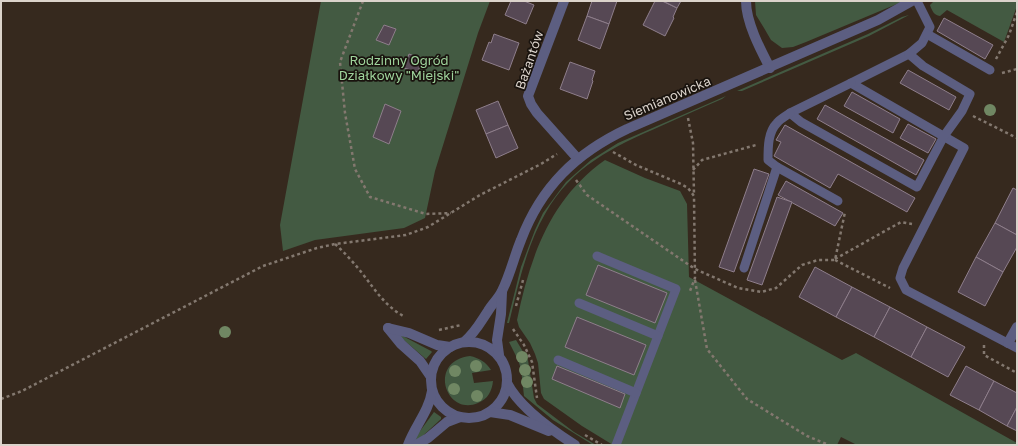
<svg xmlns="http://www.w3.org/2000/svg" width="1018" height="446" viewBox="0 0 1018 446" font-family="'Golos Text',sans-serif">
  <rect width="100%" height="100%" fill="#36291e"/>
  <g fill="#435a42">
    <path d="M321 1H490L478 33 435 171 425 218 404 228 315 240 283 251 280 225Z"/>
    <path d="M755 1H904L806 42 793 47 782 48 771 40 764 28 756 15Z"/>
    <path d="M934 1H1017V6L1004 42 947 10 940 16C934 15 932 11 930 5Z"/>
    <path d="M909 15 869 36 742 91H737L868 34 902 17Z"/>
    <path d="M726 96 722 99C701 108 681 117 661 126 613 147 572 166 545 214 526 247 518 286 509 323H507L521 267 535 230 543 213 566 182 591 160 618 143Z"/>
    <path d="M605 160 645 178 680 191 687 204 689 277 842 360 856 353 1017 443V445H857L841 437 837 445H613L582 426 544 399 541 393 538 363 535 354 530 343 519 327 517 320C530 257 550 199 605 160Z"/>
    <path d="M399 334 431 351 432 352 426 359 398 335Z"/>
    <path d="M516 340 528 360 534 398 537 404 574 432 596 445H593L553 420 524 396 521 369 518 360 509 342Z"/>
    <path d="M470 356C479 358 486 362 491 370L472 373 474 383 493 381C492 391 488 399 478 403 446 417 427 361 470 356Z"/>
    <path d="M434 412 441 417V419L414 444 412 442Z"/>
  </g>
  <g fill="#564854" stroke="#8e7e8b">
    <path d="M511 1H524L534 5 526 24 505 15Z"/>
    <path d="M592 1H617L609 24 587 16Z"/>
    <path d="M655 1H662L677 8 673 17 674 18 665 36 643 25Z"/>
    <path d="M663 1H681L677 8Z"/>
    <path d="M587 16 609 24 600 49 578 40Z"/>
    <path d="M944 18 993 45 985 59 937 31Z"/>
    <path d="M384 25 396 29 389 45 376 40Z"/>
    <path d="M494 34 519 43 509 70 482 60 489 42 491 43Z"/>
    <path d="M409 54 422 59 418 72 404 68Z"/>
    <path d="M570 62 595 71 592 80 593 81 587 99 560 89Z"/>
    <path d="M908 70 956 97 949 110 900 83Z"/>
    <path d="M852 92 900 119 893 133 844 106Z"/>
    <path d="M498 101 508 125 486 134 476 110Z"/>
    <path d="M385 104 401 111 389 144 373 137Z"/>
    <path d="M825 105 924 160 916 175 817 119Z"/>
    <path d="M908 124 936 139 928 153 900 138Z"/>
    <path d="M508 125 518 148 496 158 486 134Z"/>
    <path d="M785 125 915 198 907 212 838 174 830 188 774 156 781 142 776 140Z"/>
    <path d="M754 169 769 174 734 272 719 267Z"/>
    <path d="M786 181 843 213 835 226 778 195Z"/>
    <path d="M1013 188 1017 190V235L995 223Z"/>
    <path d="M777 197 792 202 762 285 747 280Z"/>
    <path d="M995 223 1017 235V247L1003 272 976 257Z"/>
    <path d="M976 257 1003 272 985 306 958 292Z"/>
    <path d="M598 265 667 293 655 323 586 295Z"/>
    <path d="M815 267 852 287 836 317 799 297Z"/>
    <path d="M852 287 890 307 874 337 836 317Z"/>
    <path d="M890 307 927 327 911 357 874 337Z"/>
    <path d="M577 317 646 345 634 375 565 347Z"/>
    <path d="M927 327 965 347 948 377 911 357Z"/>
    <path d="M557 366 625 394 620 408 552 379Z"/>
    <path d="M966 366 994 381 979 410 950 395Z"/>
    <path d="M994 381 1017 393V407L1007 426 979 410Z"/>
    <path d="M1017 407V431L1007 426Z"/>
  </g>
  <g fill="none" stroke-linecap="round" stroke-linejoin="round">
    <g stroke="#83786f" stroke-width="2.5" stroke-dasharray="3 3" stroke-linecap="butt">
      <path d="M363 1 340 62 345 113 355 169 370 197 426 214 451 213"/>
      <path d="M996 59 1009 35 1017 12"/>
      <path d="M1002 73 1017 69"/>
      <path d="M973 116 1017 138"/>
      <path d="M688 118 693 143 694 195"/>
      <path d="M613 152 636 165 681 184 688 188 694 196 695 278 690 291"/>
      <path d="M693 170 702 160 756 145"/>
      <path d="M576 180 587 195 695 269 738 288 761 292 776 288 802 265 818 260H835L845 212"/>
      <path d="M335 244C345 253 354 263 362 273 376 291 385 306 405 317"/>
      <path d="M835 259 901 222 912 224"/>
      <path d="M835 260 890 288"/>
      <path d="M695 280 707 349 747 399 807 436 829 445"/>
      <path d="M516 306 523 280"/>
      <path d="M513 329 524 345 532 362 537 398"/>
      <path d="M439 330 461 325"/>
      <path d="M984 345V355L1017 373"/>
      <path d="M1 399 22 391 263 266 317 248 335 244 406 235 428 227 480 195 541 164 557 154"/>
      <path d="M585 435 602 445"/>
    </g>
    <g stroke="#5c5e81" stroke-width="9">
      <path d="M917 1 930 27 922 43 909 54 851 83 964 148 903 268 900 278 906 290 1017 348"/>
      <path d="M927 34 990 70"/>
      <path d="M851 83 790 113 801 122 917 187 944 136 962 111 970 94 923 66 909 54"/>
      <path d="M790 113C786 116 780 119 777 123 768 132 768 147 768 160L777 167 838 201"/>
      <path d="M597 256 676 289 616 445"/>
      <path d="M744 268 777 167"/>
      <path d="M579 303 658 336"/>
      <path d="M558 360 636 393"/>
    </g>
    <g stroke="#5c5e81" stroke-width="10">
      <path d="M564 1 528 96 531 104 537 113 578 159"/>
      <path d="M746 1C746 22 760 49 770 68"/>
      <path d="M388 328 401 344 420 361 431 377"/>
      <path d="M388 328 409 333 437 345 450 347"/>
      <circle cx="469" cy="380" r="38"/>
      <path d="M464 342C475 333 480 323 488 311 492 304 499 298 502 291 510 275 514 257 521 240 541 187 576 153 627 129L878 20 912 1"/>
      <path d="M1008 343 1017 327"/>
      <path d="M499 355 497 340 501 314 502 292"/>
      <path d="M507 383C519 407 553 431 575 445"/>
      <path d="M490 412 510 415 549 431"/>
      <path d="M408 445C415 426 429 411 432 391"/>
      <path d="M416 445 428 438 447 422 460 417"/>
    </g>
  </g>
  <g fill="#708763">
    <circle cx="990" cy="110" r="6"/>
    <circle cx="225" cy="332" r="6"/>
    <circle cx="522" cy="357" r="6"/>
    <circle cx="476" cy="366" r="6"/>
    <circle cx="525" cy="370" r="6"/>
    <circle cx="455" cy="371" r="6"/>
    <circle cx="527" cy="382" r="6"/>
    <circle cx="454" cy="389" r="6"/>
    <circle cx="477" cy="396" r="6"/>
  </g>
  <g text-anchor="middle" stroke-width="3.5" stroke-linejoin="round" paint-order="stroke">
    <g font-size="13" fill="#9fd49c" stroke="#19130e">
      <text x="399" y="65">Rodzinny Ogród<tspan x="399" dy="15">Działkowy "Miejski"</tspan></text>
    </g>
    <g font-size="13" fill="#dbd3cb" stroke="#19130e">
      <text transform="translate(529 60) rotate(-71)" y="5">Bażantów</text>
      <text transform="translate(667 98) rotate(-23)" y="5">Siemianowicka</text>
    </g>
  </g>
  <rect width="1018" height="446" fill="none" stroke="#dbd3cb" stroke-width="4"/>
</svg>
